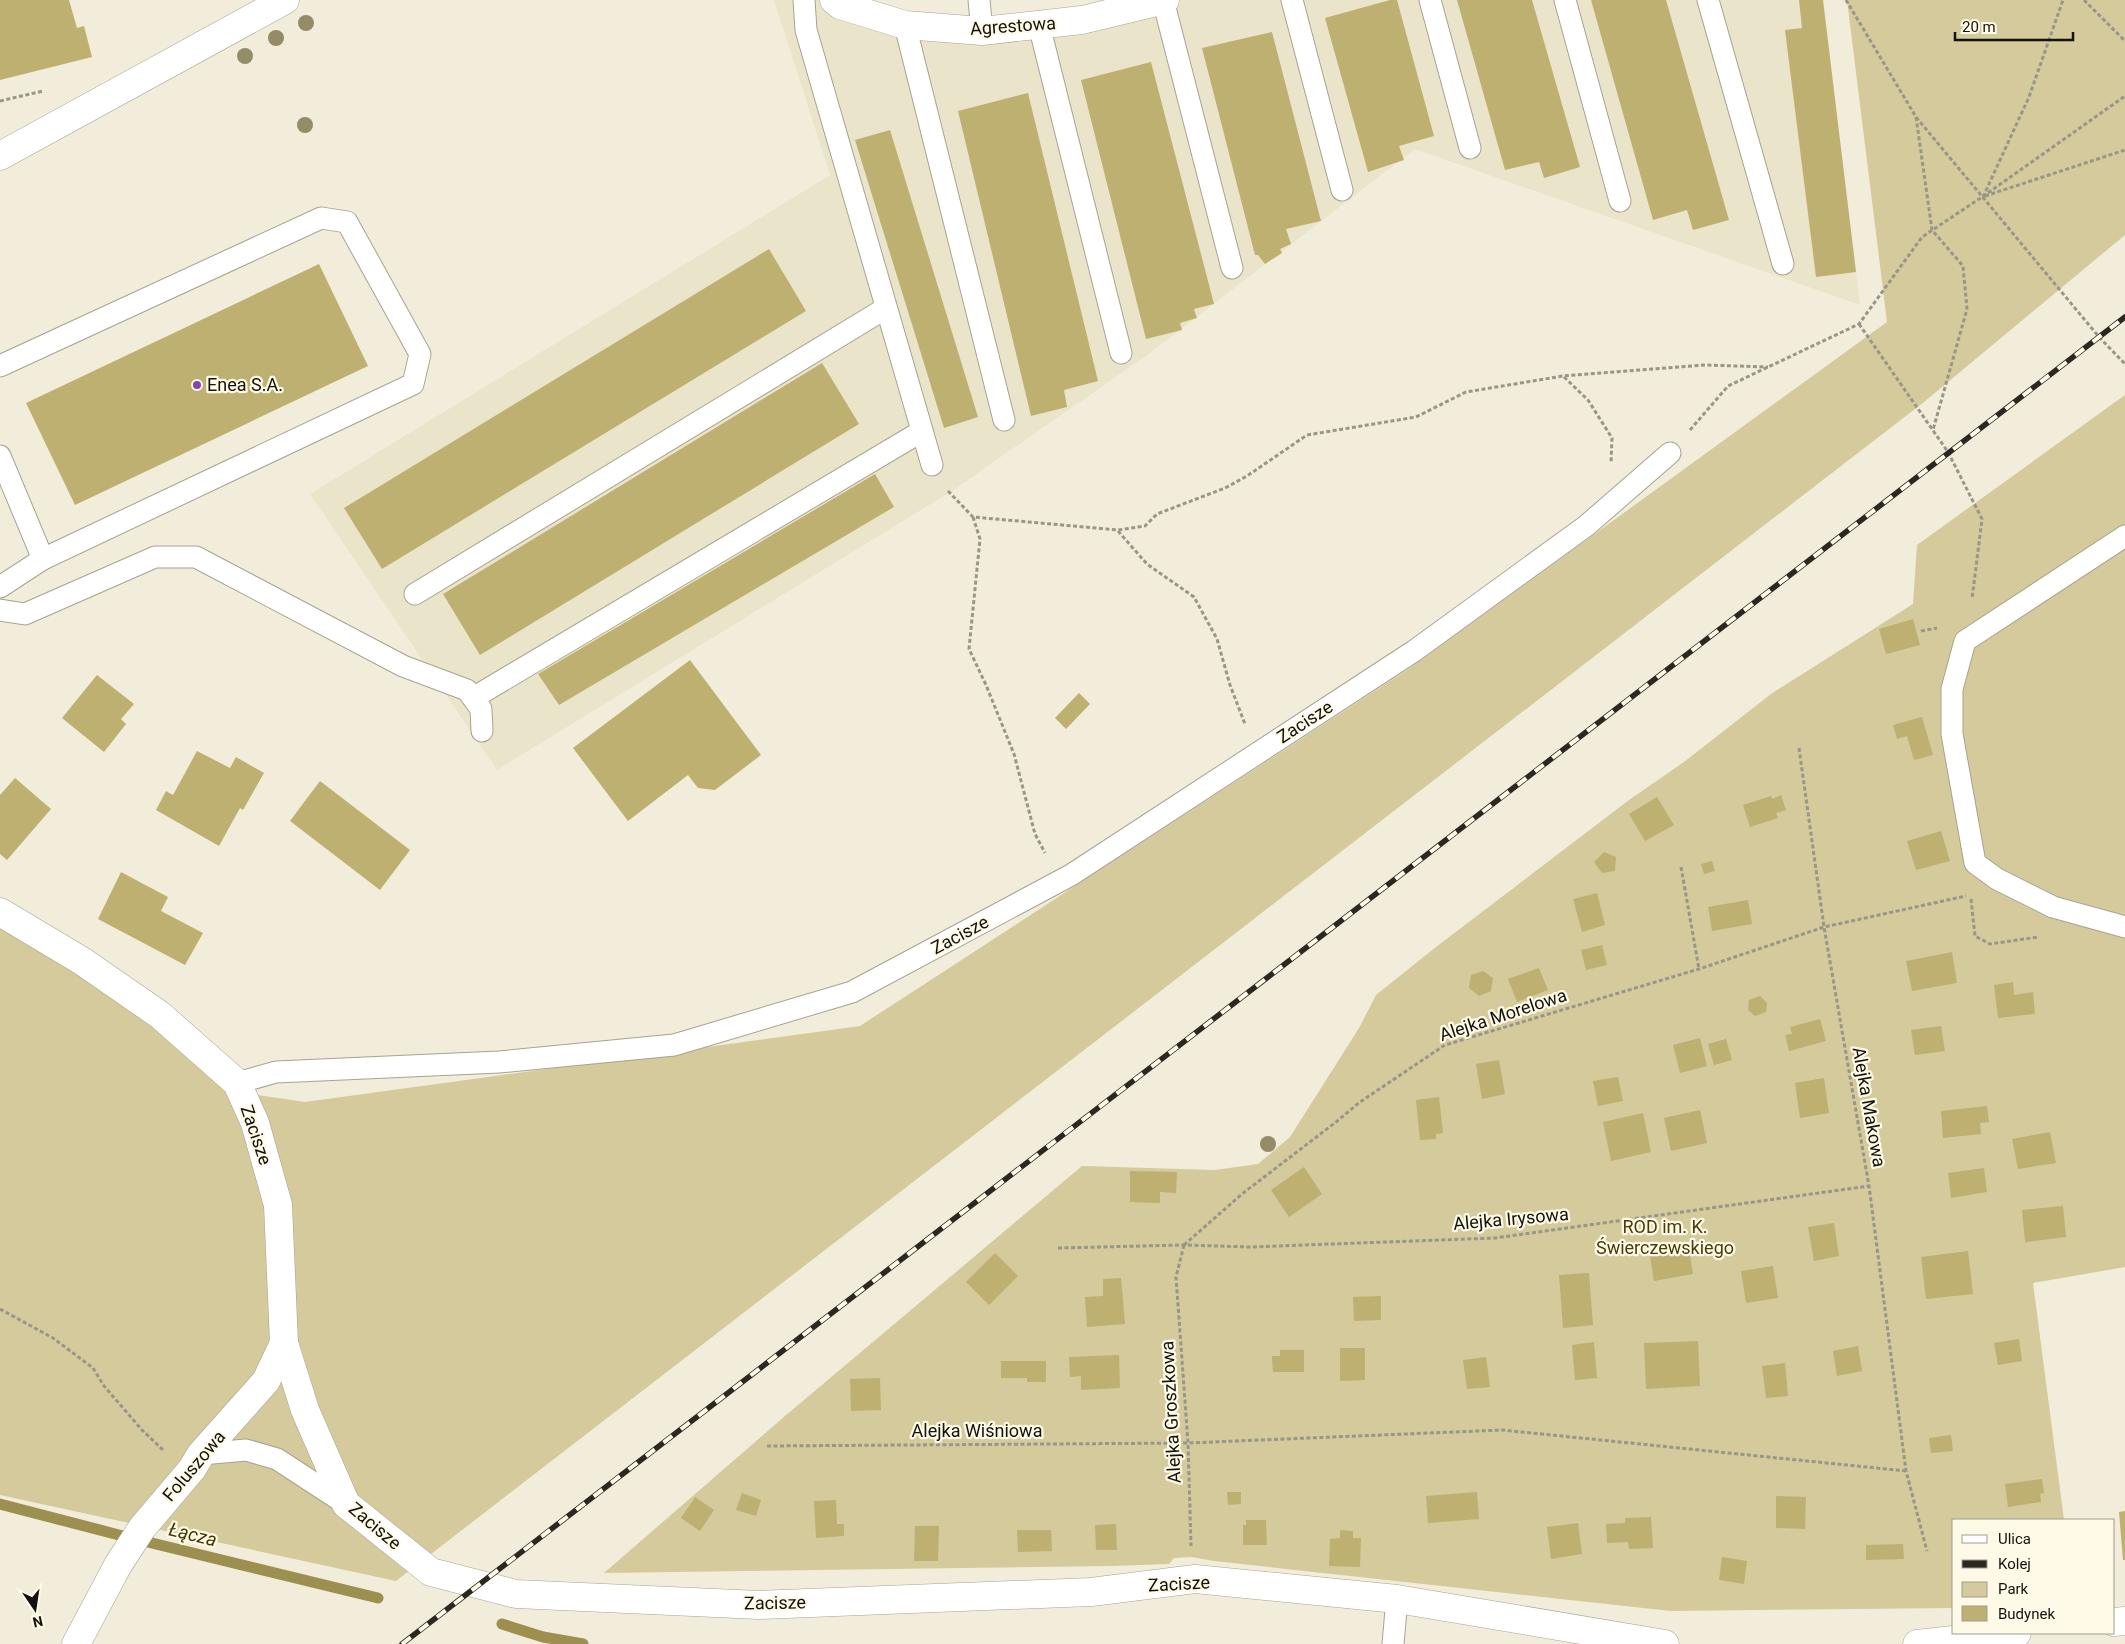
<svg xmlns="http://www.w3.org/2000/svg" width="2125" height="1644" viewBox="0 0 2125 1644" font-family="Roboto,sans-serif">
  <rect width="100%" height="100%" fill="#f1edda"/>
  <path fill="#eae5ca" d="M774 0H841L905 25 1161 0H1823L1860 305 1415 149 1146 356 952 491 497 770 310 494 830 175Z"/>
  <g fill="#d4ca9c">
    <path d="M1847 0H2125V235L1924 402 396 1581 0 1495V927L133 1008 229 1091 305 1102 860 1026 1410 668 1887 322Z"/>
    <path d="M2125 395V1267L2033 1283 2064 1520H1954V1608L1671 1611 1214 1561 1191 1557 1174 1558 1169 1564 1112 1566 604 1573 785 1416 1082 1166 1215 1170 1258 1164 1290 1137 1359 1028 1376 995 1436 947 1629 800 1684 762 1771 694 1913 604 1917 545Z"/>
  </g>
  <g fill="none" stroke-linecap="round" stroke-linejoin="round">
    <g stroke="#9d8f4f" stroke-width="11">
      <path d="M0 1504 119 1535 378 1598"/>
      <path d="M502 1624 543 1637 583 1644"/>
    </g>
  </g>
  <g fill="#beb070">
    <path d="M0 0H69L77 28 84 26 92 57 0 80Z"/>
    <path d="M1390 0H1397L1434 136 1399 146 1404 160 1368 172 1325 18Z"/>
    <path d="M1457 0H1532L1580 167 1544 178 1539 162 1505 170Z"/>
    <path d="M1591 0H1666L1729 220 1693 230 1687 210 1653 220Z"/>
    <path d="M1799 0H1823L1856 272 1816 277 1785 30 1802 28Z"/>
    <path d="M1272 32 1321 221 1286 229 1291 244 1280 249 1282 253 1265 264 1258 255H1255L1202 48Z"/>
    <path d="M1151 62 1214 304 1194 309 1197 318 1180 323 1182 330 1146 339 1081 80Z"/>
    <path d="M1028 93 1098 381 1064 390 1067 407 1031 416 958 111Z"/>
    <path d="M890 130 978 417 944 428 855 140Z"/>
    <path d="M769 249 806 311 382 569 344 508Z"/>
    <path d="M319 264 368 366 75 505 26 403Z"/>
    <path d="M822 363 859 424 480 655 443 594Z"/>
    <path d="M875 474 894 507 559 705 538 674Z"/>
    <path d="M1913 619 1920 645 1886 654 1879 629Z"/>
    <path d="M690 660 761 755 715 790 698 788 688 775 628 821 573 748Z"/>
    <path d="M97 675 134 704 121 719 126 724 104 752 62 718Z"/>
    <path d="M1079 693 1090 704 1066 729 1055 718Z"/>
    <path d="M1922 717 1933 755 1914 760 1907 736 1897 739 1893 725Z"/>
    <path d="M197 751 230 768 236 757 264 773 243 810 240 808 219 846 156 810 166 791 173 795Z"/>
    <path d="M15 778 51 809 7 860 0 854V795Z"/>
    <path d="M320 781 410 850 380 890 290 821Z"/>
    <path d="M1781 795 1786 810 1776 813 1778 818 1750 827 1743 805 1771 796 1772 799Z"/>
    <path d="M1657 797 1674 825 1645 841 1629 814Z"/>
    <path d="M1941 831 1950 861 1916 870 1907 841Z"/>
    <path d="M1604 852 1616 857 1615 871 1602 873 1594 862Z"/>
    <path d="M1712 861 1715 871 1704 874 1701 864Z"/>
    <path d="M121 872 168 897 161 911 203 933 185 965 98 919Z"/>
    <path d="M1597 893 1605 925 1582 932 1573 899Z"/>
    <path d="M1748 900 1752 924 1712 931 1708 907Z"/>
    <path d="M1602 945 1607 965 1586 970 1581 950Z"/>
    <path d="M1952 952 1957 983 1912 991 1906 961Z"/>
    <path d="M1539 968 1548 990 1517 1002 1508 979Z"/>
    <path d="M1483 971 1493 978 1491 991 1479 996 1469 988 1471 975Z"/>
    <path d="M2013 982 2014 995 2033 992 2035 1014 1998 1018 1994 985Z"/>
    <path d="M1760 996 1767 1003 1766 1012 1755 1016 1748 1010 1749 1000Z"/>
    <path d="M1820 1019 1826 1041 1789 1051 1785 1035 1792 1034 1790 1027Z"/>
    <path d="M1941 1026 1945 1051 1915 1055 1911 1030Z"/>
    <path d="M1700 1038 1707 1066 1680 1073 1673 1045Z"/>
    <path d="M1726 1039 1732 1060 1714 1065 1708 1044Z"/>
    <path d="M1499 1060 1505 1094 1482 1099 1476 1064Z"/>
    <path d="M1618 1077 1623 1101 1598 1106 1593 1081Z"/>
    <path d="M1824 1078 1829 1113 1800 1118 1795 1083Z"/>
    <path d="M1439 1097 1443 1133 1436 1134V1139L1420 1140 1416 1100Z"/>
    <path d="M1987 1106 1989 1122 1980 1123 1981 1134 1943 1138 1941 1111Z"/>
    <path d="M1700 1110 1707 1143 1671 1151 1664 1118Z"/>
    <path d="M1643 1113 1651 1152 1611 1161 1603 1122Z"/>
    <path d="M2050 1132 2056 1163 2018 1169 2012 1139Z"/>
    <path d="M1304 1167 1322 1194 1289 1217 1271 1190Z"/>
    <path d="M1984 1168 1987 1192 1951 1198 1948 1173Z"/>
    <path d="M1130 1171 1177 1172 1176 1193 1160 1192V1203L1130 1202Z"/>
    <path d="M2063 1206 2066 1237 2025 1242 2022 1210Z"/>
    <path d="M1834 1223 1839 1256 1814 1261 1808 1227Z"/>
    <path d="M1688 1243 1693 1274 1654 1281 1649 1250Z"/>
    <path d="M1968 1251 1973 1294 1926 1299 1921 1257Z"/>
    <path d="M995 1253 1018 1276 989 1305 966 1282Z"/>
    <path d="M1773 1266 1778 1298 1746 1303 1741 1271Z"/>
    <path d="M1589 1273 1593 1325 1563 1328 1559 1275Z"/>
    <path d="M1121 1278 1125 1324 1087 1327 1085 1297 1103 1296V1279Z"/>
    <path d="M1381 1296V1320L1354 1321 1353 1297Z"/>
    <path d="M2019 1339 2022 1361 1998 1365 1994 1343Z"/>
    <path d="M1698 1341 1700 1386 1646 1389 1644 1343Z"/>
    <path d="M1594 1342 1597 1378 1575 1380 1572 1345Z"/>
    <path d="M1858 1346 1862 1371 1837 1376 1833 1351Z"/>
    <path d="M1340 1348H1365V1380L1340 1381Z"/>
    <path d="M1280 1350H1304V1372H1273L1272 1356H1280Z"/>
    <path d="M1119 1355 1120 1388 1081 1390V1376L1070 1377 1069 1357Z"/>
    <path d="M1486 1357 1490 1387 1467 1389 1463 1360Z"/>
    <path d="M1001 1361H1046V1382H1027V1378H1001Z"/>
    <path d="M1785 1363 1788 1396 1766 1398 1762 1366Z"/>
    <path d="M880 1378 881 1410 851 1411 850 1379Z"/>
    <path d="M1951 1435 1953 1451 1931 1453 1929 1438Z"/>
    <path d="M2042 1479 2044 1493 2040 1494 2041 1502 2008 1507 2005 1484Z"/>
    <path d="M1227 1492H1241V1504L1228 1505Z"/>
    <path d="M1477 1492 1479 1519 1428 1523 1426 1496Z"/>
    <path d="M742 1493 761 1500 756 1516 736 1510Z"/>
    <path d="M1776 1496 1806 1497 1805 1529 1776 1528Z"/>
    <path d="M695 1497 714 1510 700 1531 681 1518Z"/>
    <path d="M836 1500 837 1524H844V1536L816 1538 814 1501Z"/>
    <path d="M2125 1511V1560H2123L2119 1512Z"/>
    <path d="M1651 1517 1653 1548 1629 1549 1628 1542 1607 1543 1606 1524 1625 1523V1518Z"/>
    <path d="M1246 1520H1266L1267 1545H1243V1525H1246Z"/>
    <path d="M1578 1523 1582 1554 1551 1559 1547 1527Z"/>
    <path d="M1116 1524 1117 1550H1096L1095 1525Z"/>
    <path d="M915 1526H939L938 1561H914Z"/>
    <path d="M1017 1530H1051L1052 1551 1018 1552Z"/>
    <path d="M1340 1530 1353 1531V1538H1361L1360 1567 1329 1566 1330 1539 1340 1538Z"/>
    <path d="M1903 1544 1904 1559 1866 1560V1545Z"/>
    <path d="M1722 1557 1747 1561 1744 1584 1719 1580Z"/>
  </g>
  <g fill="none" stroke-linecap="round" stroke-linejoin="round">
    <defs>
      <g id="lane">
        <path d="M804 0 806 30 932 465"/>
        <path d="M979 0 982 31"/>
        <path d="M1163 0 1232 268"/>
        <path d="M1292 0 1342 190"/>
        <path d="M1430 0 1470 148"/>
        <path d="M1565 0 1620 201"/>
        <path d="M1708 0 1783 264"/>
        <path d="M905 25 1004 420"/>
        <path d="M1039 25 1121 353"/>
        <path d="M0 366 321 218 347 222 420 354 413 384 43 559 0 587"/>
        <path d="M0 456 43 559"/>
        <path d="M2125 536 1965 641 1952 689V734L1975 863 1997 879 2053 907 2125 927"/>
        <path d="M415 594 886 308"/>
        <path d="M0 610 25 614 155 557H196L403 666 467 690 481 709 482 731"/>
        <path d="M473 698 922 431"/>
        <path d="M237 1083 276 1072 499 1062 674 1045 852 992 1071 875 1414 651 1586 526 1670 453"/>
        <path d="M201 1454 246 1450 277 1459 346 1504"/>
        <path d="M1393 1644 1397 1599"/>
      </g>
      <g id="street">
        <path d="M834 0 840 5 905 25 982 31 1082 20 1165 0"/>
        <path d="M0 156 285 0"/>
        <path d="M0 912 82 961 160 1015 237 1083 255 1123 278 1205 284 1343 305 1410 346 1504 431 1572 516 1594 759 1605 1091 1592 1195 1579 1397 1599 1665 1644"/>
        <path d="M2114 1622 2125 1621"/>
        <path d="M76 1644 118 1565 142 1528 192 1469 201 1454 266 1381 284 1343"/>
        <path d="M1917 1644 2017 1633"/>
      </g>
    </defs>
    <use href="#lane" stroke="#a7a391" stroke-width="23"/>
    <use href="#street" stroke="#a7a391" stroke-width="29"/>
    <g stroke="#989688" stroke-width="3" stroke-dasharray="4 2.5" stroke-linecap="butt">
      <path d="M1846 0 1916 117 2099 337 2125 364"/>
      <path d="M2084 0 2125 41"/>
      <path d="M0 101 43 91"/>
      <path d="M1916 117 1932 230 1963 266 1967 309 1933 430"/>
      <path d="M1985 196 2125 150"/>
      <path d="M1983 197 2029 97 2063 0"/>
      <path d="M1859 324 1948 452 1982 519 1972 599"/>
      <path d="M1564 377 1588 400 1612 438 1611 463"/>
      <path d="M1690 430 1728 386 1859 324 1922 237 1982 197 2125 96"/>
      <path d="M948 491 973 517 1118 530 1145 526 1157 514 1225 488 1247 476 1307 435 1416 417 1466 392 1563 376 1705 365 1768 367"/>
      <path d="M973 517 980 539 969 649 986 685 1014 754 1035 834 1045 853"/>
      <path d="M1118 531 1147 564 1194 597 1217 639 1230 685 1245 724"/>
      <path d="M1921 631 1937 628"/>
      <path d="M1799 748 1824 927 1869 1186 1906 1471 1927 1551"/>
      <path d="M1681 867 1699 969"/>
      <path d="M1971 899 1975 936 1990 944 2038 937"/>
      <path d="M1184 1245 1242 1194 1336 1122 1360 1102 1445 1045 1699 969 1824 927 1966 896"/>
      <path d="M1184 1245 1176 1277 1188 1443 1191 1546"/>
      <path d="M1058 1248 1184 1245 1250 1247 1495 1238 1869 1186"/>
      <path d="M0 1309 53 1338 93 1368 104 1386 142 1430 163 1450"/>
      <path d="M767 1446 1188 1443 1502 1430 1906 1471"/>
    </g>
    <use href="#lane" stroke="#fff" stroke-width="21"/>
    <use href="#street" stroke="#fff" stroke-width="28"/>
    <defs>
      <path id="rail" d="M402 1644 2125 317"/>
    </defs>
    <use href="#rail" stroke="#2a2821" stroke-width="5.5"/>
    <use href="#rail" stroke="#fefae7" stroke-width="4" stroke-dasharray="11" stroke-linecap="butt"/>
  </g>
  <g fill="#948c66">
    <circle cx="306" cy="23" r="8"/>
    <circle cx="276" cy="38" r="8"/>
    <circle cx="245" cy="56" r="8"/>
    <circle cx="305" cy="125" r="8"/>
    <circle cx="1268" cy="1144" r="8"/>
  </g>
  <circle fill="#8543b7" stroke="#fefae7" stroke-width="2" cx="197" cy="385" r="5"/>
  <g text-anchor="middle" stroke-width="4.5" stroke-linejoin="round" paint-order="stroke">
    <g font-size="18" fill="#13120c" stroke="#fefae7">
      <text transform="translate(1013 26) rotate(-4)" y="6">Agrestowa</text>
      <text transform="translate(1305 722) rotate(-33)" y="6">Zacisze</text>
      <text transform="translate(960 935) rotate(-28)" y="6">Zacisze</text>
      <text transform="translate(1503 1015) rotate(-18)" y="6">Alejka Morelowa</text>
      <text transform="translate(1869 1107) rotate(80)" y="6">Alejka Makowa</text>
      <text transform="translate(256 1135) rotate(71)" y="6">Zacisze</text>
      <text transform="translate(1511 1219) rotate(-5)" y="6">Alejka Irysowa</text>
      <text transform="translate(1171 1412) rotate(-93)" y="6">Alejka Groszkowa</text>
      <text x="977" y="1437">Alejka Wiśniowa</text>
      <text transform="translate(194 1466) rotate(-50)" y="6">Foluszowa</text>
      <text transform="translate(375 1526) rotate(40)" y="6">Zacisze</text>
      <text transform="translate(1179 1584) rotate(-3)" y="6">Zacisze</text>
      <text transform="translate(775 1603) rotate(-1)" y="6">Zacisze</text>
    </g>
    <g font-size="18" fill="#13120c" stroke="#fefae7" text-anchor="start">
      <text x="207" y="391">Enea S.A.</text>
    </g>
    <g font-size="18" fill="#483d08" stroke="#fefae7">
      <text x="1665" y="1233">ROD im. K.<tspan x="1665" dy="21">Świerczewskiego</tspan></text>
    </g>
    <g font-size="19" font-style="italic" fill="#423801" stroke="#fefae7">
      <text transform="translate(193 1534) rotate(14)" y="7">Łącza</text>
    </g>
  </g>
  <rect x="1952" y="1519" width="162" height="115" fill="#fefae7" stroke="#a09d8f"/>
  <rect x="1962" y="1535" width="25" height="8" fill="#ffffff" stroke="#a09d8f"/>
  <text x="1998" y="1544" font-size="15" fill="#13120c">Ulica</text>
  <rect x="1962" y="1560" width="25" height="8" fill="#2a2821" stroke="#a09d8f"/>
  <text x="1998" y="1569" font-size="15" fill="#13120c">Kolej</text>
  <rect x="1962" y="1582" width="25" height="15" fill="#d4ca9c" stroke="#a09d8f"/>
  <text x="1998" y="1594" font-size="15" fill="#13120c">Park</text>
  <rect x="1962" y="1606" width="25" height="15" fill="#beb070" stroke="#a09d8f"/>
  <text x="1998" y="1619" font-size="15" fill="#13120c">Budynek</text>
  <g transform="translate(35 1609) rotate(167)" stroke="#fefae7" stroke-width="4" paint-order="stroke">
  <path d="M0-4L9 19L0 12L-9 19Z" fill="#13120c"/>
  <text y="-8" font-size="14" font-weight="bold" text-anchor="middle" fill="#13120c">N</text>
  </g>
  <path d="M1955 32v8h118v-8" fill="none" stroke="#13120c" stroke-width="2.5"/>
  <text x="1962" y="32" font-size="15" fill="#13120c" stroke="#fefae7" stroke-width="4" paint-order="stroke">20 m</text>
</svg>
